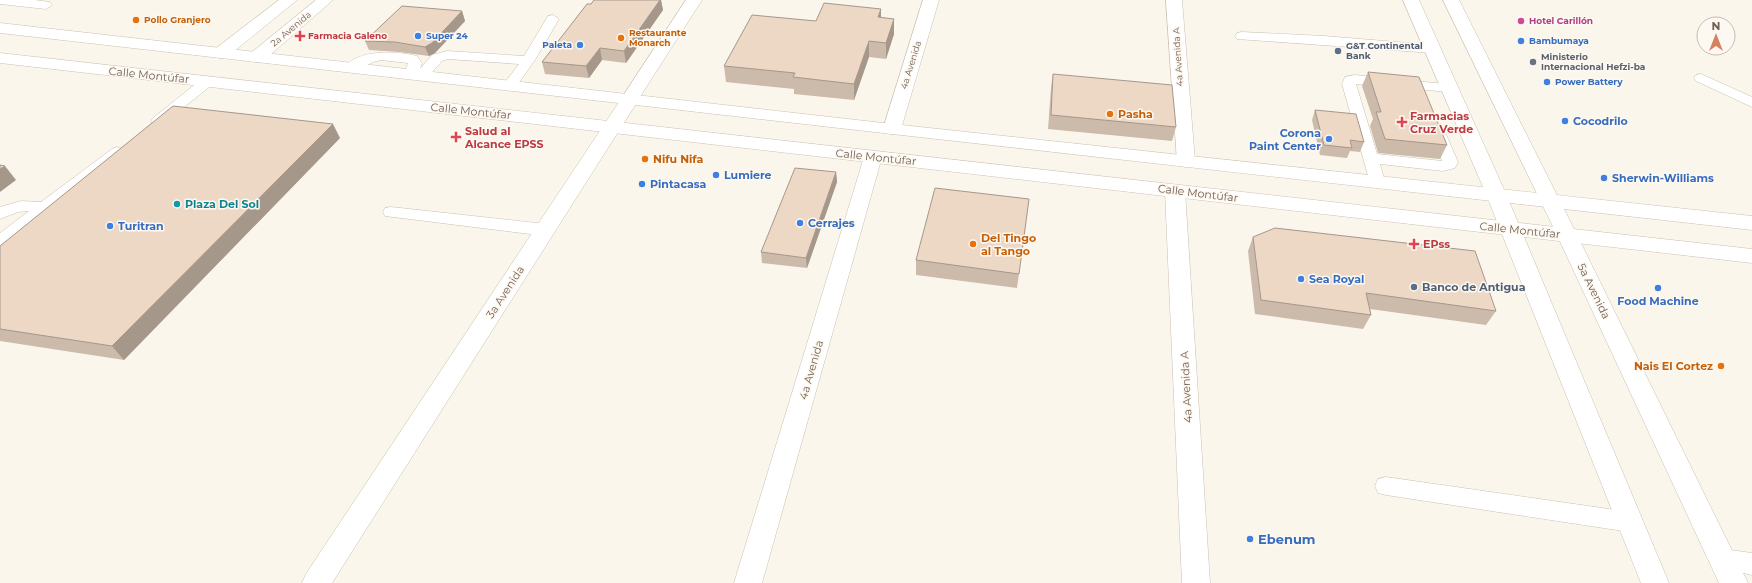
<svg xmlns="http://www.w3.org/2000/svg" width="1752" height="583" viewBox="0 0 1752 583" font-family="Montserrat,sans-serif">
  <rect width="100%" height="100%" fill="#faf6eb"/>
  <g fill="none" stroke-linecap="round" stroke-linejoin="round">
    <defs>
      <g id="service">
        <path d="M0 0H35L50 2 52 5 46 9 0 4Z"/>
        <path d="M553 15 559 19 535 60 515 88H505L503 85 519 64 448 59 442 61 427 78 422 79 416 77H406L404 74 408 63 381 60 373 62 356 71H346L344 68C357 49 397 51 417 56L422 63 420 69 432 55 447 51 524 56 548 16Z"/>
        <path d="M1242 32 1324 36 1433 45 1438 46 1440 49 1438 52 1433 53 1237 39 1235 36 1237 33Z"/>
        <path d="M1701 74 1752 97V107L1696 81 1694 78 1696 75Z"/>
        <path d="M1355 75 1455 85 1457 88 1455 91 1450 92 1356 84 1377 154 1442 161 1429 127 1431 124H1441L1443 127 1458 162 1455 168 1443 171 1380 164 1385 182 1383 186 1377 187 1371 186 1342 84 1345 77Z"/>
        <path d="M208 77 213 78 215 81 213 84 163 124H153L151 121 153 118 203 78Z"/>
        <path d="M117 147 122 149 125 152 122 155 6 246 0 248V233L29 211 18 212 0 219V207L21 201 41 202 112 149Z"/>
        <path d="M391 207 546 224 552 226 554 230 552 234 546 236 385 216 383 212 385 208Z"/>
        <path d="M1386 477 1630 512 1638 515 1641 522 1638 529 1630 532 1386 495 1378 493 1375 486 1378 479Z"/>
        <path d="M1723 549 1752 553V575L1715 566 1711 559 1715 552Z"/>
      </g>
      <g id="minor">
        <path d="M279 0H297L227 57 221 58 215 57 213 53 215 49Z"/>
        <path d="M316 0H333L263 61 257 62 251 61 249 57 251 53Z"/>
        <path d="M686 0H702L636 103 630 104 624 103 621 99Z"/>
        <path d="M923 0H939L901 129 898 133 892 134 886 133 883 129Z"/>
        <path d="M1166 0H1182L1195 161 1193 165 1186 167 1179 165 1177 161Z"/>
        <path d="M1175 185 1182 187 1185 191 1210 583H1182L1165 191 1168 187Z"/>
      </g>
      <g id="tertiary">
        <path d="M1403 0H1419L1506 194 1669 583H1641L1486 194Z"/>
        <path d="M1443 0H1459L1577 235 1748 583H1719L1557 235Z"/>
        <path d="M630 94 636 95 639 99 332 583H302L306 574 621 99 624 95Z"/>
        <path d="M873 151 880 153 882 157 762 583H734L864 157 866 153Z"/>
      </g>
      <g id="secondary">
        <path d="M0 23 892 124 1752 216V230L892 134 0 33Z"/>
        <path d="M0 53 1752 249V263L0 63Z"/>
      </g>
    </defs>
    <use href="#service" stroke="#ccbfb2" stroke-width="1"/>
    <use href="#minor" stroke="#ccbfb2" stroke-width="1"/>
    <use href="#tertiary" stroke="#ccbfb2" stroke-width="1"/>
    <use href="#secondary" stroke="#cebfb0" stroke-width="1"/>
    <use href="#service" fill="#fff" fill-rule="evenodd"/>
    <use href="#minor" fill="#fff" fill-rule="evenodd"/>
    <use href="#tertiary" fill="#fff" fill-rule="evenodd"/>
    <use href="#secondary" fill="#fff" fill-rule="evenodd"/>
  </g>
  <g fill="#ccbaaa">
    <path d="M594 0H661L663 10 626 63 602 60 589 78 545 74 542 62Z"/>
    <path d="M881 9V18L894 19V34L886 59 869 57 854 100 794 94V89L726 82 724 66Z"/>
    <path d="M462 11 465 21 435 53 429 56 399 52 369 50 365 41Z"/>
    <path d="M1368 72 1447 145 1440 159 1378 153 1370 126 1373 119 1362 86Z"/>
    <path d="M1053 74 1176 127 1172 141 1048 129 1051 88Z"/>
    <path d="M1315 110 1364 142 1360 152 1350 151 1347 158 1320 155 1312 120Z"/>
    <path d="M340 138 124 360 0 341V246Z"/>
    <path d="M836 172 837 182 807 268 762 263 761 252Z"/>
    <path d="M1029 199 1017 288 916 275V260Z"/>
    <path d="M1253 237 1496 311 1486 325 1370 309 1371 315 1363 329 1255 314 1248 251Z"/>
  </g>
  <g fill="#a6978b">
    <path d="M660 0H661L663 10 626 63 624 51Z"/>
    <path d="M881 9V24L878 17Z"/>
    <path d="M462 11 465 21 435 53 429 56 425 47Z"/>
    <path d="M894 19V34L886 59V43Z"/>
    <path d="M869 41V57L854 100V84Z"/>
    <path d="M600 48 602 60 589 78 586 66Z"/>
    <path d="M333 124 340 138 124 360 112 346Z"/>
    <path d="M5 166 16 180 0 192V169Z"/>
    <path d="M836 172 837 182 807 268 806 258Z"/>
  </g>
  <g fill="#edd8c6" stroke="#a6978b">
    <path d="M594 0H660L624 51 600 48 586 66 542 62 587 4H591Z"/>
    <path d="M824 3 881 9 878 17 894 19 886 43 869 41 854 84 793 77 795 73 724 66 752 15 816 21Z"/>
    <path d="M402 6 462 11 432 43 425 47 395 42 365 41Z"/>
    <path d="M1368 72 1419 77 1447 145 1385 139 1376 112H1381Z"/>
    <path d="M1053 74 1172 85 1176 127 1051 115Z"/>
    <path d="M173 106 333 124 112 346 0 329V246Z"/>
    <path d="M1315 110 1356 114 1364 142 1350 140 1352 148 1324 145Z"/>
    <path d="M0 165 5 166 0 169Z"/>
    <path d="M795 168 836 172 806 258 761 252Z"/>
    <path d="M935 188 1029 199 1019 274 916 260Z"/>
    <path d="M1275 228 1475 251 1496 311 1366 293 1371 315 1261 300 1253 237Z"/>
  </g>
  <g fill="#e8710a" stroke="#fdf9f2" stroke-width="1.5">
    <circle cx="136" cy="20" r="4"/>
    <circle cx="621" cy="38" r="4"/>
    <circle cx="1110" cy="114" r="4"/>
    <circle cx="645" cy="159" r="4"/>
    <circle cx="973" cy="244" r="4"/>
    <circle cx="1721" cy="366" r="4"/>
  </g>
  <circle fill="#d1479c" stroke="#fdf9f2" stroke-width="1.5" cx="1521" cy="21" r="4"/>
  <g fill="#e0444e" stroke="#fdf9f2" stroke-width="1.5">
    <path d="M298 30h4v4h4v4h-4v4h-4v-4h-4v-4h4z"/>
    <path d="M1400 116h4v4h4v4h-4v4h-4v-4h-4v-4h4z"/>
    <path d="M454 131h4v4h4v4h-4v4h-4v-4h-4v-4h4z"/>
    <path d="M1412 238h4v4h4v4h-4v4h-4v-4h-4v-4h4z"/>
  </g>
  <g fill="#3f7fe0" stroke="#fdf9f2" stroke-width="1.5">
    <circle cx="418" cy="36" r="4"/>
    <circle cx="1521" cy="41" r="4"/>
    <circle cx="580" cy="45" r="4"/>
    <circle cx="1547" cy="82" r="4"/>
    <circle cx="1565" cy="121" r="4"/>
    <circle cx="1329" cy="139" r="4"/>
    <circle cx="716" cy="175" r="4"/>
    <circle cx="1604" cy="178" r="4"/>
    <circle cx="642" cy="184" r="4"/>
    <circle cx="800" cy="223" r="4"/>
    <circle cx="110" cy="226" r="4"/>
    <circle cx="1301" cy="279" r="4"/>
    <circle cx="1658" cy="288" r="4"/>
    <circle cx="1250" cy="539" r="4"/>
  </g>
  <g fill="#5c6f8a" stroke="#fdf9f2" stroke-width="1.5">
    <circle cx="1338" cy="51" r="4"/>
    <circle cx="1414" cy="287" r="4"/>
  </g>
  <circle fill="#6b7280" stroke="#fdf9f2" stroke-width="1.5" cx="1533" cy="62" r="4"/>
  <circle fill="#0f9aa8" stroke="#fdf9f2" stroke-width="1.5" cx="177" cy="204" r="4"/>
  <g text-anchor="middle" stroke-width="3" stroke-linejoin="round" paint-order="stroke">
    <g font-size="9" font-weight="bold" fill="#c56008" stroke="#fdf9f2" text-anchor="start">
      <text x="144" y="23">Pollo Granjero</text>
      <text x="629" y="36">Restaurante<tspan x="629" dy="10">Monarch</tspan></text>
    </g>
    <g font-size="9" font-weight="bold" fill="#b23c85" stroke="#fdf9f2" text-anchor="start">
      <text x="1529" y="24">Hotel Carillón</text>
    </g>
    <g font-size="9" fill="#735f51" stroke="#fdf9f2">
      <text transform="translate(291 29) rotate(-40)" y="3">2a Avenida</text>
      <text transform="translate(1178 57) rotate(-94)" y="3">4a Avenida A</text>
      <text transform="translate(911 65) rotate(-73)" y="3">4a Avenida</text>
    </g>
    <g font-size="9" font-weight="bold" fill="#be3a42" stroke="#fdf9f2" text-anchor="start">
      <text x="308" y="39">Farmacia Galeno</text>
    </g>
    <g font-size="9" font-weight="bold" fill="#366cbe" stroke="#fdf9f2" text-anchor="start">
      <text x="426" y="39">Super 24</text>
      <text x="1529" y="44">Bambumaya</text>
      <text x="572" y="48" text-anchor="end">Paleta</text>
      <text x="1555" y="85">Power Battery</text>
    </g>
    <g font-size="9" font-weight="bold" fill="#4e5e75" stroke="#fdf9f2" text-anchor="start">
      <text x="1346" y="49">G&amp;T Continental<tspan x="1346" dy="10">Bank</tspan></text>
    </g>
    <g font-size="9" font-weight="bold" fill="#5b616d" stroke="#fdf9f2" text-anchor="start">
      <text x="1541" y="60">Ministerio<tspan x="1541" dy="10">Internacional Hefzi-ba</tspan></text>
    </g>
    <g font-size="11" fill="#735f51" stroke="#fdf9f2">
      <text transform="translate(149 75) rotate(6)" y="4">Calle Montúfar</text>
      <text transform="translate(471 111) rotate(6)" y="4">Calle Montúfar</text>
      <text transform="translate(876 157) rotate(6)" y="4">Calle Montúfar</text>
      <text transform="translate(1198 193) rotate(7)" y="4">Calle Montúfar</text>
      <text transform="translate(1520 230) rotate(6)" y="4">Calle Montúfar</text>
      <text transform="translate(1594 291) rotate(64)" y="4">5a Avenida</text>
      <text transform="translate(505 292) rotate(-57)" y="4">3a Avenida</text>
      <text transform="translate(811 370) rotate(-74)" y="4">4a Avenida</text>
      <text transform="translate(1186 387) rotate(-93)" y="4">4a Avenida A</text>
    </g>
    <g font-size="11" font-weight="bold" fill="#c56008" stroke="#fdf9f2" text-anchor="start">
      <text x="1118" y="118">Pasha</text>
      <text x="653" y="163">Nifu Nifa</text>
      <text x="981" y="242">Del Tingo<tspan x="981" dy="13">al Tango</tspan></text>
      <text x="1713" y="370" text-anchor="end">Nais El Cortez</text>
    </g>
    <g font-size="11" font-weight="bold" fill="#be3a42" stroke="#fdf9f2" text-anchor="start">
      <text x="1410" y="120">Farmacias<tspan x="1410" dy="13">Cruz Verde</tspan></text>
      <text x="465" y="135">Salud al<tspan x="465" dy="13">Alcance EPSS</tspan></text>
      <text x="1423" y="248">EPss</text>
    </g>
    <g font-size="11" font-weight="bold" fill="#366cbe" stroke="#fdf9f2" text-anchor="start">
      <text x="1573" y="125">Cocodrilo</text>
      <text x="1321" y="137" text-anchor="end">Corona<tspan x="1321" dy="13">Paint Center</tspan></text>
      <text x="724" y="179">Lumiere</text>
      <text x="1612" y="182">Sherwin-Williams</text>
      <text x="650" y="188">Pintacasa</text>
      <text x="808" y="227">Cerrajes</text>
      <text x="118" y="230">Turitran</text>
      <text x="1309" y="283">Sea Royal</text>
      <text x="1658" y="305" text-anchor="middle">Food Machine</text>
    </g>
    <g font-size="11" font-weight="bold" fill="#0d838f" stroke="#fdf9f2" text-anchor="start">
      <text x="185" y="208">Plaza Del Sol</text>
    </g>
    <g font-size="11" font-weight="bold" fill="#4e5e75" stroke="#fdf9f2" text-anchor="start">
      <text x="1422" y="291">Banco de Antigua</text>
    </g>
    <g font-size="13" font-weight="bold" fill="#366cbe" stroke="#fdf9f2" text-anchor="start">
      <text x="1258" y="544">Ebenum</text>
    </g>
  </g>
  <g transform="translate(1716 36)"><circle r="19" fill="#fdf9f2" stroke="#c6bbb2"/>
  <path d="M0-3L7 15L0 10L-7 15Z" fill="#d58260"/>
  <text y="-6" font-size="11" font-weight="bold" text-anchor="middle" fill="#735f51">N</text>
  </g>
</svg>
